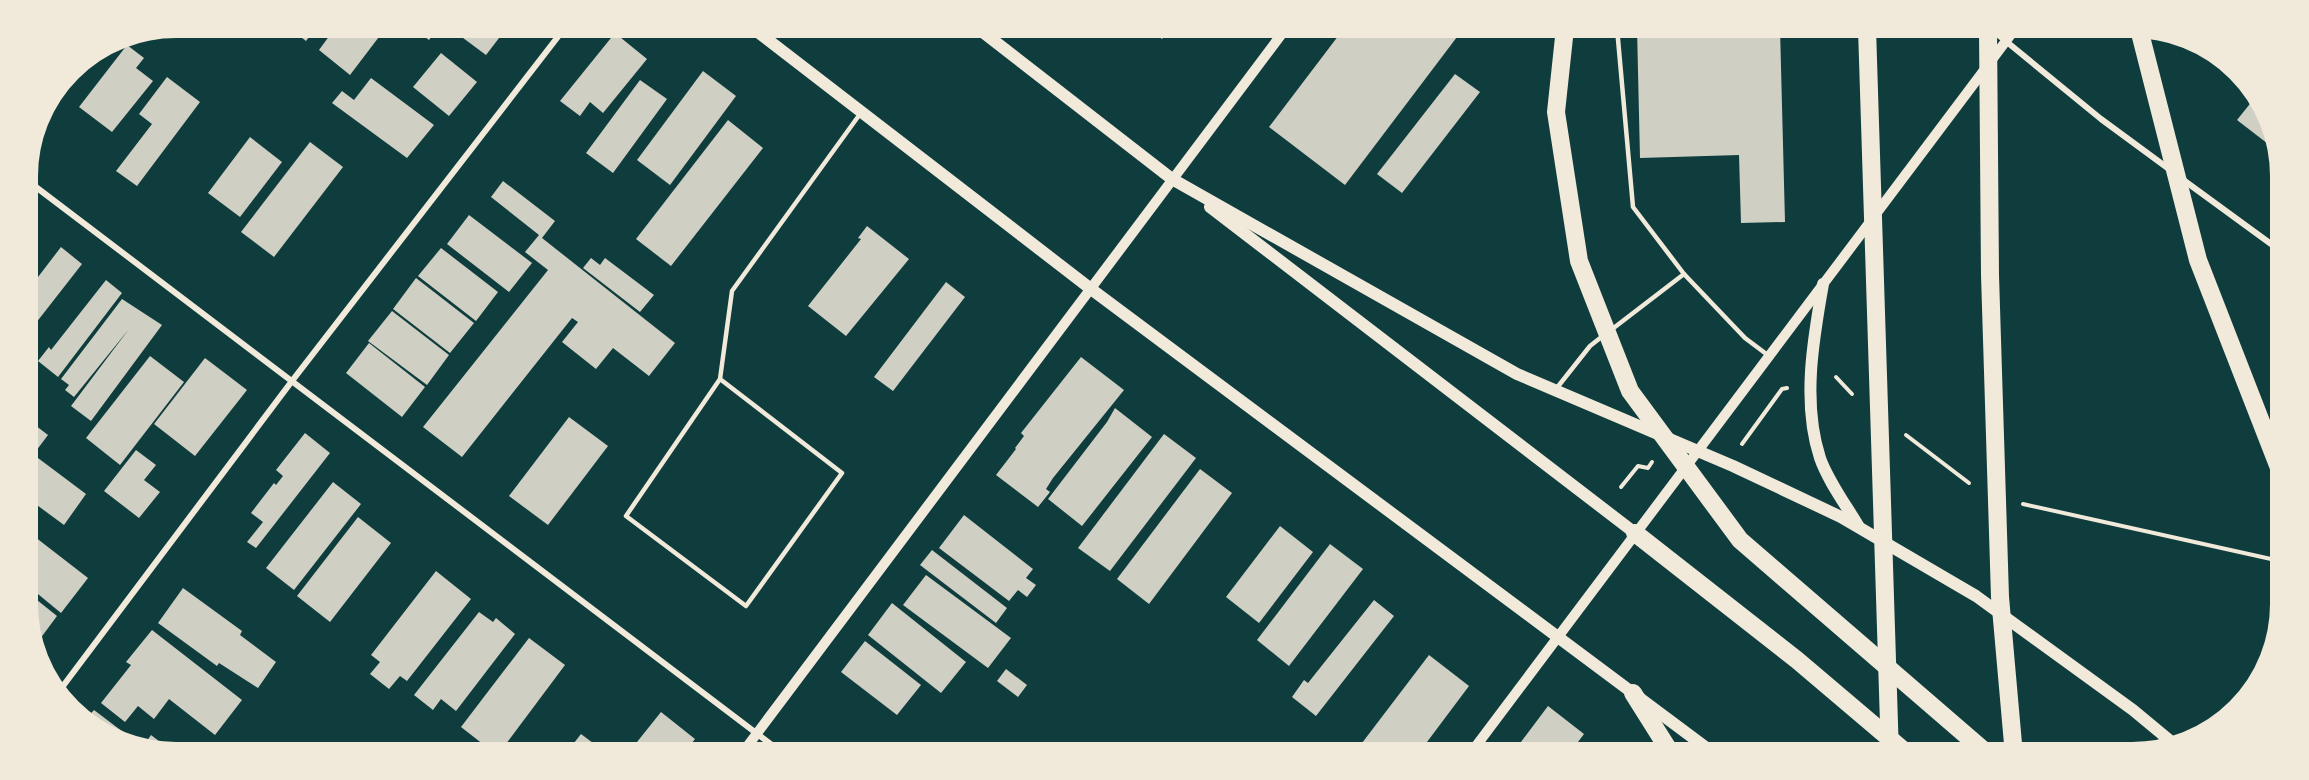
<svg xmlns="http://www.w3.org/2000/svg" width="2309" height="780" viewBox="0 0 2309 780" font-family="'Nunito Sans',sans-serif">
  <rect width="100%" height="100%" fill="#0f3d3e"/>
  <g fill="#cfcfc3">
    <path d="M284 24H319L306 41Z"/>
    <path d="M338 24 388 25 350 75 319 50Z"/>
    <path d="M409 25H440L429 40Z"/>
    <path d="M454 25H509L486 55 451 29Z"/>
    <path d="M1147 27H1171L1162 39Z"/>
    <path d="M1345 27H1452L1460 33 1345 185 1269 127Z"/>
    <path d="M1637 28H1780L1785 222 1741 223 1739 155 1640 158Z"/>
    <path d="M615 33 647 59 603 113 590 102 580 116 560 101Z"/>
    <path d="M127 45 144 58 136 68 153 81 112 132 79 107Z"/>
    <path d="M441 53 477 82 449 116 413 87Z"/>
    <path d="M703 71 736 96 670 185 637 160Z"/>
    <path d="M1455 74 1480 92 1402 193 1377 174Z"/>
    <path d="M167 77 200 102 137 186 116 171 152 124 139 114Z"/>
    <path d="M371 78 434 125 407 158 332 103 342 91 354 100Z"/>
    <path d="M640 80 667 99 613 173 586 153Z"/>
    <path d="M2257 95 2278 139 2272 147 2237 120Z"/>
    <path d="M728 120 763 148 671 266 636 239Z"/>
    <path d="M250 137 282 162 240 217 208 193Z"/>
    <path d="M310 142 343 167 274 257 241 232Z"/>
    <path d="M2282 160V185L2270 176Z"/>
    <path d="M503 181 555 221 542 238 675 343 649 376 613 348 596 369 562 342 578 322 572 318 462 457 423 427 548 270 525 252 539 235 491 197Z"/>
    <path d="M469 215 532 263 509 292 447 244Z"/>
    <path d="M867 226 909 259 846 336 808 306 861 239 858 238Z"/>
    <path d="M61 247 82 264 25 337V294Z"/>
    <path d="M441 248 498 292 476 321 418 276Z"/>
    <path d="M591 258 600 265 605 258 654 295 640 312 583 268Z"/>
    <path d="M416 278 474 323 450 353 393 309Z"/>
    <path d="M106 280 122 293 58 377 38 361 49 347 51 350Z"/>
    <path d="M946 282 965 297 893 391 874 377Z"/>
    <path d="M122 299 162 325 91 421 71 406 129 329 74 397 65 390 69 385 61 379Z"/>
    <path d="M392 311 449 355 427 385 368 341Z"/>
    <path d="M369 343 425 387 402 417 346 373Z"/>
    <path d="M150 356 184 382 120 465 86 438Z"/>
    <path d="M1081 357 1124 390 1053 478 1046 489 1050 492 1038 507 996 475 1016 449 1015 448 1024 436 1021 433Z"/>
    <path d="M205 358 247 390 195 456 154 424Z"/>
    <path d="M1115 408 1152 437 1082 526 1048 499 1107 422Z"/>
    <path d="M569 417 608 446 548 525 509 496Z"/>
    <path d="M27 419 48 435 36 451 26 443Z"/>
    <path d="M305 433 330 453 256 548 247 542 263 522 251 513 274 483 276 485 283 476 276 470Z"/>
    <path d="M1164 434 1196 458 1110 571 1078 548Z"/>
    <path d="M26 449 86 494 64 525 26 497Z"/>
    <path d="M136 450 156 465 144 480 160 492 139 518 104 491Z"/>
    <path d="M1200 469 1232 493 1149 604 1117 579Z"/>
    <path d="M333 482 361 504 294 590 266 568Z"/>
    <path d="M964 515 1033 569 1026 578 1036 585 1027 597 1018 590 1009 601 939 548Z"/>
    <path d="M358 517 391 543 330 622 297 596Z"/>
    <path d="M1280 526 1313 552 1259 623 1226 597Z"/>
    <path d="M26 530 88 578 61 613 27 585Z"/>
    <path d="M1330 544 1363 569 1289 666 1257 640Z"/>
    <path d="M932 550 1007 608 996 623 920 565Z"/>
    <path d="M436 571 471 599 407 681 400 676 389 689 370 674 380 662 371 655Z"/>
    <path d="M926 575 1011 638 988 668 903 605Z"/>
    <path d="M183 588 242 631 240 635 276 662 258 688 219 663 217 666 158 623Z"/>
    <path d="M27 592 57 616 34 647 27 633Z"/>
    <path d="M1374 600 1394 616 1316 716 1292 697 1304 680 1308 683Z"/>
    <path d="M892 603 966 662 941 693 868 635Z"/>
    <path d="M479 612 493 622 496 618 515 634 456 711 441 699 433 710 414 695Z"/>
    <path d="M152 630 242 700 215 735 169 699 154 719 138 706 125 722 101 703 131 665 126 662Z"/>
    <path d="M529 638 565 665 500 752H493L461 727Z"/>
    <path d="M865 641 921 685 897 715 841 672Z"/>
    <path d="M1429 655 1469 686 1418 754H1377L1362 743Z"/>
    <path d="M1006 669 1027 685 1018 697 997 681Z"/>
    <path d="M1548 706 1584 734 1578 742 1588 749 1583 754H1512Z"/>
    <path d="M94 710 131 738 127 744 86 719Z"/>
    <path d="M661 712 695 739 685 752H629Z"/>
    <path d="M581 734 605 752H567Z"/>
    <path d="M151 735 164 745 162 749 164 751H140Z"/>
  </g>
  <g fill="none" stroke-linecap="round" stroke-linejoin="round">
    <g stroke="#f1e9da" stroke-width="4">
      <path d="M1836 377 1852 394"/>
      <path d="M1906 435 1969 483"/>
      <path d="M1742 444 1782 389 1787 388"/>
      <path d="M1621 487 1638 466 1648 468 1652 462"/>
      <path d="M2023 504 2280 561"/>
    </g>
    <g stroke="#f1e9da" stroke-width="4.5">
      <path d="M1617 28 1633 207 1684 274"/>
      <path d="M1611 330 1684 274 1745 338 1769 356"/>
      <path d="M720 379 842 473 746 606 626 516 720 379 732 291 860 114"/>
      <path d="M1556 389 1590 346 1604 335"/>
    </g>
    <g stroke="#f1e9da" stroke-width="6">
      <path d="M1991 29 2101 119 2169 169"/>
      <path d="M24 178 781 752"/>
      <path d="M2182 179 2282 252"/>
      <path d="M57 694 292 381 567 25"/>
    </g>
    <g stroke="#f1e9da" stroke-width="10">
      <path d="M743 752 1287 27"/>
      <path d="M1470 754 2015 29"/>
    </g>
    <g stroke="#f1e9da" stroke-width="12">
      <path d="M750 26 1091 289 1716 755"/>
      <path d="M975 26 1172 179 1517 374 1733 466 1841 517 1976 596 2133 710 2174 744"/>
      <path d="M1210 207 1635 533"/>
      <path d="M1823 284C1813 340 1802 403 1820 458 1828 481 1846 505 1859 527"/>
    </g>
    <g stroke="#f1e9da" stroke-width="18">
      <path d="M1565 28 1556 112 1579 261 1630 391 1740 540 1989 755"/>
      <path d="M1867 28 1890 755"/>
      <path d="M1988 29 1990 275 2000 597 2014 755"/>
      <path d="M2139 29 2198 260 2281 473"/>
      <path d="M1635 533 1797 660 1909 755"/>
      <path d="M1633 693 1672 755"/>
    </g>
  </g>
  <path d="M0 0H2309V780H0ZM176 34H2132A142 142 0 0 1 2274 176V604A142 142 0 0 1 2132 746H176A142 142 0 0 1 34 604V176A142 142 0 0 1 176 34Z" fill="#f1e9da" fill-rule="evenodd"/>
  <path fill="none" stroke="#f1e9da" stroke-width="8" d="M176 34H2132A142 142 0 0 1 2274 176V604A142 142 0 0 1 2132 746H176A142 142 0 0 1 34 604V176A142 142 0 0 1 176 34Z"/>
</svg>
